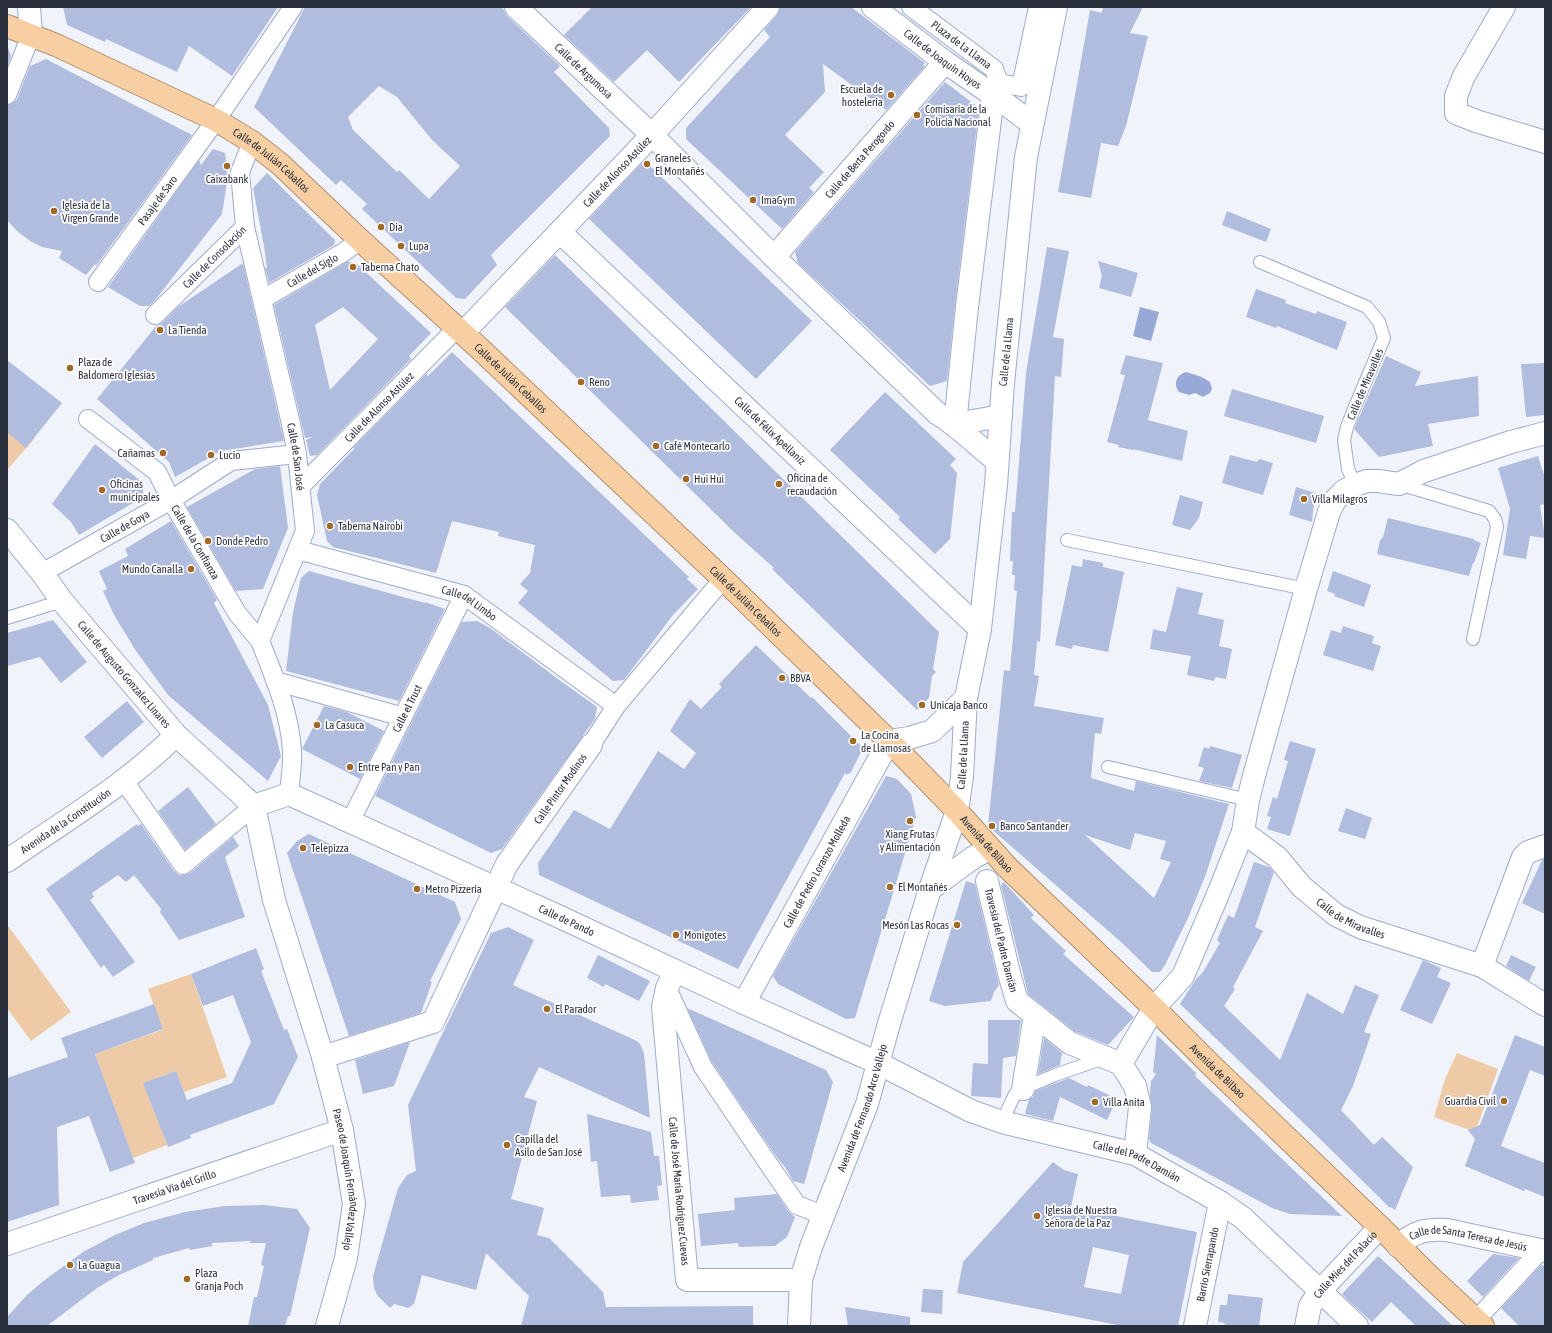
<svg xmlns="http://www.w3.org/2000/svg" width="1552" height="1333" viewBox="0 0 1552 1333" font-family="'Asap Condensed',sans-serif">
  <rect width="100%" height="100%" fill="#f0f3fa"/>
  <g fill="#eecba6">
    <path d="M7 416 35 438 7 470Z"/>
    <path d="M9 927 71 1012 31 1041 7 1008V928Z"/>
    <path d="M191 974 227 1077 184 1092 176 1071 144 1083 167 1145 133 1158 95 1054 162 1030 148 989Z"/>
    <path d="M1457 1053 1498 1069 1477 1127 1472 1131 1434 1117 1445 1079Z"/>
  </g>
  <g fill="#98a9d8">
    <path d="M1140 307 1159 312 1151 341 1133 336Z"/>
    <path d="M1186 372 1202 377 1210 382 1212 389 1210 393 1203 397 1195 393 1189 395 1179 392C1173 384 1176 375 1186 372Z"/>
  </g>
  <g fill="#b0bdde" fill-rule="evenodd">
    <path d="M63 7H278L232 76 189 46 177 72 106 39 105 42 67 25Z"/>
    <path d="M305 7H502L507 16 560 66 554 72 609 128 610 136 491 255 497 265 465 299 456 298 362 209 367 204 341 180 336 185 254 107ZM379 86 397 97 432 140 460 166 429 199 399 170 397 172 353 130 348 117Z"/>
    <path d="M592 7H751L679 82 647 50 614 82 564 35Z"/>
    <path d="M780 7H851L925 63 923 65 925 66 886 110 823 64 825 92 785 135 824 172 809 188 814 192 782 229 686 139V128L770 37 764 30 777 15Z"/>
    <path d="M1103 7H1143L1130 33 1148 36 1126 126 1118 146 1101 143 1091 198 1058 192 1090 10 1102 13Z"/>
    <path d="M7 45 11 56 7 67Z"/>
    <path d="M46 59 192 135 96 266 95 264 86 275 59 258 62 251 42 247 30 241 18 232 7 220V105L13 103 17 99 30 66Z"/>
    <path d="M945 82 979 108 955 305 947 381 930 386 798 263 795 252Z"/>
    <path d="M213 149 225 153 228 176 222 214 156 299 149 306H140L108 287 199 160 201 165Z"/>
    <path d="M642 163 649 165 812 321 756 379 589 219Z"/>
    <path d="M267 173 335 240 334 245 269 283 265 267 267 268 264 246 253 188Z"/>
    <path d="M1227 211 1271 229 1266 242 1222 225Z"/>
    <path d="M1047 247 1069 251 1053 337 1064 339 1061 377 1055 376 1040 642 1037 641 1034 675 1039 676 1034 706 1104 718 1101 734 1095 733 1091 778 1134 791 1136 781 1229 804 1206 874 1188 918 1165 965 1160 972H1152L1121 942 988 826 1004 670 1010 671 1017 591 1014 590 1015 575H1012L1013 561H1010L1012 512H1015L1026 373ZM1135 833 1166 841 1160 859 1171 862 1154 898 1085 835 1130 850Z"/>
    <path d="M555 255 939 632 933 669 936 672 932 676 929 698 917 710 772 569 774 568 736 534 505 307Z"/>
    <path d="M1098 261 1138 273 1131 297 1099 288 1102 276Z"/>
    <path d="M347 262H352L357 264 431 333 409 356 411 359 317 455 310 456 306 440 312 437 305 438 274 305ZM343 307 378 339 330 390 315 325Z"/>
    <path d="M243 263 284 441 221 451 175 477 169 462 97 399 157 325 162 323 178 307Z"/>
    <path d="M1256 289 1286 300 1285 303 1316 314 1317 311 1347 322 1337 350 1277 326 1276 328 1246 317Z"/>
    <path d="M452 352 689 577 687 579 698 589 673 615 624 680 613 681 518 603 528 591 520 584 530 573 535 545 498 536 499 532 452 521 436 573 333 547 327 541 317 495 320 484 355 448H353L426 374 428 376Z"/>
    <path d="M1126 355 1163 363 1148 420 1188 431 1182 461 1133 449V450L1118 447 1119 445 1107 442 1125 375 1120 374Z"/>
    <path d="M1386 356 1421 372 1415 386 1478 376 1479 416 1428 424 1433 446 1379 457 1354 429Z"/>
    <path d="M7 360 62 403 26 448 7 432Z"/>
    <path d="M1545 363V415L1526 417 1521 364Z"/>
    <path d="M1232 389 1324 416 1316 443 1224 416Z"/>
    <path d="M885 392 956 459 950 465 957 473 950 539 935 554 898 519 900 517 830 450Z"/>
    <path d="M95 444 143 483V497L79 535 71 522 52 504Z"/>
    <path d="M1230 455 1257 462 1259 459 1273 463 1263 495 1222 483Z"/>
    <path d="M1538 456 1545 478V504L1540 505 1545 538 1530 536 1526 559 1503 555 1510 509 1498 468Z"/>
    <path d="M280 466 288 528 263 589 236 591 187 507 255 469Z"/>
    <path d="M1296 487 1315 493 1312 522 1289 515Z"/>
    <path d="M1180 495 1203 502 1199 518 1190 530 1172 525Z"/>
    <path d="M1388 518 1474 539V540L1481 543 1474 563H1473L1469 576 1377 554 1380 540 1383 537Z"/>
    <path d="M171 521 217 600 214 603 268 705 281 756 268 781 168 695 136 651 114 615 103 591 107 589 99 571 128 556 125 549Z"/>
    <path d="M1083 559 1103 563V567L1124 572 1108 652 1073 645 1072 649 1055 645 1072 565 1082 567Z"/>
    <path d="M309 571 425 603V602L445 609 399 701 286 671 293 612 301 578Z"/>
    <path d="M1333 571 1371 585 1364 607 1334 596 1335 594 1327 591Z"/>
    <path d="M1177 587 1203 593 1198 614 1224 620 1219 646 1232 649 1226 679 1216 677 1214 681 1187 675 1191 656 1150 649 1153 629 1166 632Z"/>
    <path d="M53 620 87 662 61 683 40 657 7 666V633Z"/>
    <path d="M477 621 490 628 558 679 597 707 595 719 502 849 491 853 375 796 462 622Z"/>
    <path d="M1343 626 1374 636 1372 643 1381 646 1373 671 1323 655 1331 630 1341 633Z"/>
    <path d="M756 645 811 698 812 697 863 748 850 774 848 773 847 775 845 773 738 969 539 875 538 863 574 810 610 829 658 751 684 769 696 753 670 731 690 699 701 709 722 687 719 684Z"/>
    <path d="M127 701 144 722 102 758 84 737Z"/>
    <path d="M324 706 347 712 384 731 360 779 302 749Z"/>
    <path d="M1290 741 1316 749 1290 836 1267 829 1271 817 1267 816 1273 797 1277 799 1288 761 1284 760Z"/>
    <path d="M1210 746 1242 755 1232 788 1199 781 1204 768 1198 766 1204 747 1209 749Z"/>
    <path d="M886 776 897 779 911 794 916 817 855 1018 846 1019 778 984 773 976Z"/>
    <path d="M188 787 216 824 185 850 158 811Z"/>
    <path d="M1346 808 1372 818 1365 839 1338 831Z"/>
    <path d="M137 824 138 826 141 824 174 871 179 875H185L190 873 233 837 239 846 225 857 245 917 179 940 160 912 161 909 134 875 126 882 118 875 92 893 94 897 90 900 135 962 113 977 104 965 101 968 46 889Z"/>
    <path d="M309 834 455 902 461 919 430 981 432 982 421 1013 349 1036 287 853 297 841Z"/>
    <path d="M1545 859V914L1522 903 1542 860Z"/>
    <path d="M1254 862 1269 867 1274 872 1255 927 1263 931 1233 987 1235 989 1224 1006 1280 1060 1307 993 1343 1014 1355 985 1379 995 1364 1032 1371 1034 1353 1086 1341 1110 1374 1145 1382 1137 1413 1167 1395 1210 1391 1207 1390 1208 1316 1135 1180 1004 1196 979 1203 972 1220 943 1217 940 1228 915 1234 918Z"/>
    <path d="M966 881 975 884 999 985 994 992 991 1001 945 1006 929 1001Z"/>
    <path d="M1004 882 1034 915 1031 918 1066 951 1063 954 1134 1017 1108 1045 1076 1032 1028 994 1001 885Z"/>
    <path d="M508 927 534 940 513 985 637 1041 640 1044 644 1053 650 1118 539 1067 524 1097 537 1101 511 1199 544 1208 537 1235 549 1238 603 1292 606 1307 753 1306V1326H521L529 1296 486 1253 476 1290 422 1275 414 1304 408 1308 394 1304 390 1308 377 1295 374 1288 373 1276 398 1188 407 1175 416 1171 408 1105 491 933Z"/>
    <path d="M256 948 264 969 261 971 284 1030 287 1029 298 1057 274 1104 190 1135 191 1138 168 1147 143 1083 176 1071 187 1100 232 1083 251 1042 233 995 203 1006 191 974Z"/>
    <path d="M598 955 650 981 639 1001 605 984 604 987 587 978Z"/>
    <path d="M1511 955 1536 967 1529 981 1506 966Z"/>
    <path d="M1423 960 1441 968 1437 977 1451 983 1432 1024 1400 1010Z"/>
    <path d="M154 1004 163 1029 95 1054 135 1163 110 1172 89 1116 57 1127 59 1205 7 1222V1078L68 1057 61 1038Z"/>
    <path d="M687 1008 826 1070 833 1082 804 1184 793 1181 785 1167 778 1159 712 1062Z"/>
    <path d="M988 1020H1021L1016 1056 1003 1058 1001 1098 971 1096 973 1063 988 1064Z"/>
    <path d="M1157 1035 1196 1073 1195 1076 1342 1216 1290 1214 1272 1208 1151 1143 1149 1139 1152 1108 1150 1095 1151 1081 1156 1074 1153 1072Z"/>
    <path d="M1515 1035 1545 1047V1076L1530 1070 1501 1146 1545 1163V1197L1525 1189 1524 1191 1465 1166 1475 1139 1468 1130 1480 1125Z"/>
    <path d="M1044 1038 1062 1053 1060 1065 1038 1074Z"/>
    <path d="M410 1042 394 1086 363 1094 355 1060Z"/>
    <path d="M1069 1078 1087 1087 1088 1085 1117 1099 1107 1120 1060 1097 1053 1121 1025 1114 1029 1099 1033 1097 1035 1091Z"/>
    <path d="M587 1114 651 1132 654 1156H659L662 1185 657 1186 659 1200 631 1203 630 1195 601 1197 597 1161 591 1162Z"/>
    <path d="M1053 1162 1064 1170 1078 1174 1071 1207 1197 1232 1178 1326H1122L957 1293 963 1262ZM1093 1247 1129 1255 1121 1294 1084 1287Z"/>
    <path d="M777 1194 788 1211 795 1217 787 1237 775 1246 739 1247 738 1243 701 1246 698 1214 735 1210 734 1198Z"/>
    <path d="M264 1205 297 1209 310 1228 290 1316H288L285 1326H248L254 1297H257L264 1266 261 1265 266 1243H250V1241L212 1243V1246L190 1250 189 1248 153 1258V1260L119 1275 97 1288 47 1326H7V1317L27 1295 42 1282 83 1252 115 1235 144 1223 185 1212 225 1206Z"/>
    <path d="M1493 1254 1519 1258 1483 1297 1467 1281Z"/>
    <path d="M1378 1256 1403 1279 1453 1326H1416L1391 1302 1372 1322 1353 1305 1342 1294Z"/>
    <path d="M1541 1265 1545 1266V1326H1519L1501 1308Z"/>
    <path d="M923 1289 943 1290 942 1314 921 1312Z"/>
    <path d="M1228 1294 1263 1298 1259 1326H1224L1225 1323 1218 1322 1220 1305H1227Z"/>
    <path d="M845 1307 910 1317V1326H848Z"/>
  </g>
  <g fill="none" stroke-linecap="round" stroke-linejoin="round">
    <defs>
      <g id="service">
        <path d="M1260 262 1367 307 1379 322 1384 338 1354 409 1347 427 1344 440 1348 469 1355 485"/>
        <path d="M1399 484 1489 511 1495 519 1497 527 1473 639"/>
        <path d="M1067 540 1306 589"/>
        <path d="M7 618 62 601"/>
        <path d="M1108 767 1248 800"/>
        <path d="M1002 1122 1015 1094 1031 1085 1055 1075 1104 1058"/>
      </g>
      <g id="pedestrian">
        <path id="s1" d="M911 7 994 69 999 83 1021 87 1038 7"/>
        <path d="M7 95 31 35"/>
        <path id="s2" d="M252 142 240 172 245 227 291 424 297 454 305 531 260 641C274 676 290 713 292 751 293 765 290 780 289 794"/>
        <path id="s3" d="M98 282 216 120 293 7"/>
        <path id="s4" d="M263 299 344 252 360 240"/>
        <path id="s5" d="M155 315 245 227"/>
        <path id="s6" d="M88 419 157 472 171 500 237 613 260 641"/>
        <path id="s7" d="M301 486 457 328"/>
        <path id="s8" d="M298 550 464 595 616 706"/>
        <path id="s9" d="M42 573 171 500 231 461 297 454"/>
        <path d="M275 681 403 717"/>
        <path d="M591 745 616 706 723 579"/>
        <path d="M124 781 183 865 254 806"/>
        <path id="s10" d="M350 822 464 595"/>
        <path d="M667 988 703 1067 774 1172 797 1205 823 1215"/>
        <path d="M1476 1320 1541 1250"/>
      </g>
      <g id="minor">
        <path d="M29 7 31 35"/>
        <path id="s11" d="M516 7 652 135 774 257 938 414C960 427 977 446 997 461"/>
        <path id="s12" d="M873 7 945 62 1006 104 1032 124"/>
        <path d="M1504 7 1464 76 1456 96V113L1476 121 1545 142"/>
        <path id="s13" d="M560 232 980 629"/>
        <path id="s14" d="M774 257 945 62"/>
        <path id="s15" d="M463 333 652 135 768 7"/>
        <path d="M955 424 967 307 993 96"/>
        <path d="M955 424 1001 416"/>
        <path id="s16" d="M7 530 42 573 62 601 176 735 254 806"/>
        <path id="s17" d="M254 806 289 794 560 917 744 1003 878 1063 971 1111 1002 1122 1135 1154 1220 1202 1243 1218 1357 1326"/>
        <path id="s18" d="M254 806 274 900 323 1057 342 1130 354 1204 346 1258 327 1326"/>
        <path id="s19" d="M1243 832 1277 857 1302 887 1336 915 1360 927 1482 966 1545 1005"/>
        <path id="s20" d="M7 861C64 821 126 785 176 735"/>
        <path id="s21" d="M987 881 1010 977 1017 1001 1070 1043 1121 1064 1135 1086 1140 1107 1135 1154"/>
        <path d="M1482 966 1523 857 1528 852 1545 846"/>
        <path id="s22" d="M675 971 667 988 663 1007 687 1280H801"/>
        <path id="s23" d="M744 1003 889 741"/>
        <path id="s24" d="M323 1057 433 1022 507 864 591 745"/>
        <path d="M1121 1064 1154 1008 1183 976 1216 899 1243 832 1248 800 1254 776 1306 589 1329 512 1335 500 1344 491 1355 485 1367 481H1378L1399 484 1424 471 1511 442 1545 433"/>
        <path d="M1023 1089 1035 1015"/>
        <path id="s25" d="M7 1244 342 1130"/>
        <path id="s26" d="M1398 1246C1415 1231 1425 1229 1447 1230L1545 1251"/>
        <path id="s27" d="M1195 1326 1220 1202"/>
        <path id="s28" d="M1306 1326 1310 1306 1320 1291 1380 1227"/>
      </g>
      <g id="secondary">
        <path d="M889 741 909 738 932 731 966 698"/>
        <path d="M930 889 974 857 990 849"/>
        <path id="s29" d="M799 1326 801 1280 811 1247 867 1104 888 1027 930 889 957 811 962 777 966 698 980 629 996 485 1003 383 1026 157 1056 7"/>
      </g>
      <g id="trunk">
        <path id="s30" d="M7 26 56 45 216 120 252 142 280 164 360 240 479 348 723 579 889 741 957 811 1007 867 1154 1008 1212 1066 1380 1227 1428 1275 1483 1326"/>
      </g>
    </defs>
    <use href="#service" stroke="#9eabcc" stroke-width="14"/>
    <use href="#pedestrian" stroke="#9eabcc" stroke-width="20"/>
    <use href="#minor" stroke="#9eabcc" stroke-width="24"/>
    <use href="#secondary" stroke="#9eabcc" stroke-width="24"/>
    <use href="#trunk" stroke="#b09070" stroke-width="24"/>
    <use href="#service" stroke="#fff" stroke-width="12"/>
    <use href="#pedestrian" stroke="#fff" stroke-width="18"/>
    <use href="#minor" stroke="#fff" stroke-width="22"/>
    <use href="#secondary" stroke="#fff" stroke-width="22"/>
    <use href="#trunk" stroke="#f8cfa3" stroke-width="22"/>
  </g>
  <g fill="#a06925" stroke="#fff" stroke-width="1.5">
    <circle cx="891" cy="95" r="4"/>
    <circle cx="917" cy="115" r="4"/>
    <circle cx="647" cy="164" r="4"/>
    <circle cx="227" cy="166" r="4"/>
    <circle cx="753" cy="200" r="4"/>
    <circle cx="54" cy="211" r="4"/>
    <circle cx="381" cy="227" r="4"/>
    <circle cx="401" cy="246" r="4"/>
    <circle cx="353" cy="267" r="4"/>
    <circle cx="160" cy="330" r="4"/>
    <circle cx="70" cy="368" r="4"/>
    <circle cx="581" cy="382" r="4"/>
    <circle cx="656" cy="446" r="4"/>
    <circle cx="163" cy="453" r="4"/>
    <circle cx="211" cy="455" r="4"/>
    <circle cx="686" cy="479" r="4"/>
    <circle cx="779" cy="484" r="4"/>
    <circle cx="102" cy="490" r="4"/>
    <circle cx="1304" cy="499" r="4"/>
    <circle cx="330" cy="526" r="4"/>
    <circle cx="208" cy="541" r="4"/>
    <circle cx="191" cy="569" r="4"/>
    <circle cx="782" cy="678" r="4"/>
    <circle cx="922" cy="705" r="4"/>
    <circle cx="317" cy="725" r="4"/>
    <circle cx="853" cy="741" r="4"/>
    <circle cx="350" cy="767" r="4"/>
    <circle cx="910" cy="821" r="4"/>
    <circle cx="992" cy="826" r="4"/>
    <circle cx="303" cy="848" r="4"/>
    <circle cx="890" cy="887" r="4"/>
    <circle cx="417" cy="889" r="4"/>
    <circle cx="957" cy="925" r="4"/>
    <circle cx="676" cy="935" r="4"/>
    <circle cx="547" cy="1009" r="4"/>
    <circle cx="1504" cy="1101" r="4"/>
    <circle cx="1095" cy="1102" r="4"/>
    <circle cx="507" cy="1145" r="4"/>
    <circle cx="1037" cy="1216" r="4"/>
    <circle cx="70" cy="1265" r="4"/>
    <circle cx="187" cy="1279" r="4"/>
  </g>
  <g text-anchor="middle" stroke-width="3.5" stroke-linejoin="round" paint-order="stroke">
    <g font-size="11" fill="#2b303d" stroke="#fff">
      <text dy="4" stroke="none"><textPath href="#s1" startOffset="63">Plaza de La Llama</textPath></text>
      <text dy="4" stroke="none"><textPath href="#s12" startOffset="87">Calle de Joaquín Hoyos</textPath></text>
      <text dy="4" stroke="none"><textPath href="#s11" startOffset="93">Calle de Argumosa</textPath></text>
      <text dy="4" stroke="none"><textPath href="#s14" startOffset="130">Calle de Berta Perogordo</textPath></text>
      <text dy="4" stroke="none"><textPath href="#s30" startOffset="298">Calle de Julián Ceballos</textPath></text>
      <text dy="4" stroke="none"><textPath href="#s15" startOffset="223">Calle de Alonso Astúlez</textPath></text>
      <text dy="4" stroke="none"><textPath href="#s3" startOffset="101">Pasaje de Saro</textPath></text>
      <text dy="4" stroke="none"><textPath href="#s5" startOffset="83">Calle de Consolación</textPath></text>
      <text dy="4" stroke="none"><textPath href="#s4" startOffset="57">Calle del Siglo</textPath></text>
      <text dy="4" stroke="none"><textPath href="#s29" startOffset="1003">Calle de la Llama</textPath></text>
      <text dy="4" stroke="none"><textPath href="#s30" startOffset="622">Calle de Julián Ceballos</textPath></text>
      <text transform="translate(1365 384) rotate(-67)" y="4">Calle de Miravalles</text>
      <text dy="4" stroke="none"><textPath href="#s7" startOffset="111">Calle de Alonso Astúlez</textPath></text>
      <text dy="4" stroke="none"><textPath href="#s13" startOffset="289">Calle de Félix Apellaniz</textPath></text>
      <text dy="4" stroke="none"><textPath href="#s2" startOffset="323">Calle de San José</textPath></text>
      <text dy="4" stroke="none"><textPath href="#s9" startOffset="95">Calle de Goya</textPath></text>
      <text dy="4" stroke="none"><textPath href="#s6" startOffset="167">Calle de la Confianza</textPath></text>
      <text dy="4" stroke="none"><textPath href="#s30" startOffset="946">Calle de Julián Ceballos</textPath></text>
      <text dy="4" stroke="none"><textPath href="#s8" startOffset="180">Calle del Limbo</textPath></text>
      <text dy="4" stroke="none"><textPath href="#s16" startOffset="186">Calle de Augusto Gonzalez Linares</textPath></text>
      <text dy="4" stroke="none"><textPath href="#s10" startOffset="127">Calle el Trust</textPath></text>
      <text dy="4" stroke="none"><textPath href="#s29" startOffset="597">Calle de la Llama</textPath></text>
      <text dy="4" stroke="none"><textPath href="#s24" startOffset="382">Calle Pintor Modinos</textPath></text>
      <text dy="4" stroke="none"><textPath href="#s20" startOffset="71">Avenida de la Constitución</textPath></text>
      <text dy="4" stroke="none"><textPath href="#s30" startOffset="1288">Avenida de Bilbao</textPath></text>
      <text dy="4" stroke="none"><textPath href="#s23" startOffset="150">Calle de Pedro Loranzo Molleda</textPath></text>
      <text dy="4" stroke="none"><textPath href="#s19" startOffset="140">Calle de Miravalles</textPath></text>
      <text dy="4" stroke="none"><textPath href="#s17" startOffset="342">Calle de Pando</textPath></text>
      <text dy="4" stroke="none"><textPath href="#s21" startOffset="61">Travesía del Padre Damián</textPath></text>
      <text dy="4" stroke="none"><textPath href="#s30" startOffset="1612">Avenida de Bilbao</textPath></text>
      <text dy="4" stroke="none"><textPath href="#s29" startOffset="229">Avenida de Fernando Arce Vallejo</textPath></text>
      <text dy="4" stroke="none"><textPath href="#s17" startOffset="963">Calle del Padre Damián</textPath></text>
      <text dy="4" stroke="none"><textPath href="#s18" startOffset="386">Paseo de Joaquín Fernández Vallejo</textPath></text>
      <text dy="4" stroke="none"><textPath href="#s25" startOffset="177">Travesía Vía del Grillo</textPath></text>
      <text dy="4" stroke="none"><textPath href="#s22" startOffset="223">Calle de José María Rodríguez Cuevas</textPath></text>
      <text dy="4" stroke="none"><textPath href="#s26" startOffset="75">Calle de Santa Teresa de Jesús</textPath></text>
      <text dy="4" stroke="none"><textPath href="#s27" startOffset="63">Barrio Sierrapando</textPath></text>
      <text dy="4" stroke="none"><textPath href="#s28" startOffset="75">Calle Mies del Palacio</textPath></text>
    </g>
    <g font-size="11" fill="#2b303d" stroke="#fff" text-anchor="start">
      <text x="883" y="93" text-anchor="end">Escuela de<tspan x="883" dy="13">hostelería</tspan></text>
      <text x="925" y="113">Comisaría de la<tspan x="925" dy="13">Policía Nacional</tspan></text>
      <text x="655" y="162">Graneles<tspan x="655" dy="13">El Montañés</tspan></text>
      <text x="227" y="183" text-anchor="middle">Caixabank</text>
      <text x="761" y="204">ImaGym</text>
      <text x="62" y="209">Iglesia de la<tspan x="62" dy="13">Virgen Grande</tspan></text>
      <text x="389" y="231">Dia</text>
      <text x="409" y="250">Lupa</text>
      <text x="361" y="271">Taberna Chato</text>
      <text x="168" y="334">La Tienda</text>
      <text x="78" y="366">Plaza de<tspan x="78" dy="13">Baldomero Iglesias</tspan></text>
      <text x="589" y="386">Reno</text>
      <text x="664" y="450">Café Montecarlo</text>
      <text x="155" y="457" text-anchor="end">Cañamas</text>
      <text x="219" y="459">Lucio</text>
      <text x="787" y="482">Oficina de<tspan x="787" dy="13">recaudación</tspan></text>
      <text x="694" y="483">Hui Hui</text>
      <text x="110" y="488">Oficinas<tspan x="110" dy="13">municipales</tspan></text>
      <text x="1312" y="503">Villa Milagros</text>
      <text x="338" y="530">Taberna Nairobi</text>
      <text x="216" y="545">Donde Pedro</text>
      <text x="183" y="573" text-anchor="end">Mundo Canalla</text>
      <text x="790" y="682">BBVA</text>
      <text x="930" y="709">Unicaja Banco</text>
      <text x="325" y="729">La Casuca</text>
      <text x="861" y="739">La Cocina<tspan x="861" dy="13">de Llamosas</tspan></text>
      <text x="358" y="771">Entre Pan y Pan</text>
      <text x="1000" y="830">Banco Santander</text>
      <text x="910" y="838" text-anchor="middle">Xiang Frutas<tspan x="910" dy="13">y Alimentación</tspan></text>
      <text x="311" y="852">Telepizza</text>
      <text x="898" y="891">El Montañés</text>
      <text x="425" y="893">Metro Pizzería</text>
      <text x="949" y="929" text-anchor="end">Mesón Las Rocas</text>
      <text x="684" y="939">Monigotes</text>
      <text x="555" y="1013">El Parador</text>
      <text x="1496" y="1105" text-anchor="end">Guardia Civil</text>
      <text x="1103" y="1106">Villa Anita</text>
      <text x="515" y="1143">Capilla del<tspan x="515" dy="13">Asilo de San José</tspan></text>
      <text x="1045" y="1214">Iglesia de Nuestra<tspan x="1045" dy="13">Señora de la Paz</tspan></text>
      <text x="78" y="1269">La Guagua</text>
      <text x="195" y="1277">Plaza<tspan x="195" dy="13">Granja Poch</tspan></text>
    </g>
  </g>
  <rect width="1552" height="1333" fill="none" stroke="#2b303d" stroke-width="16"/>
</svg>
